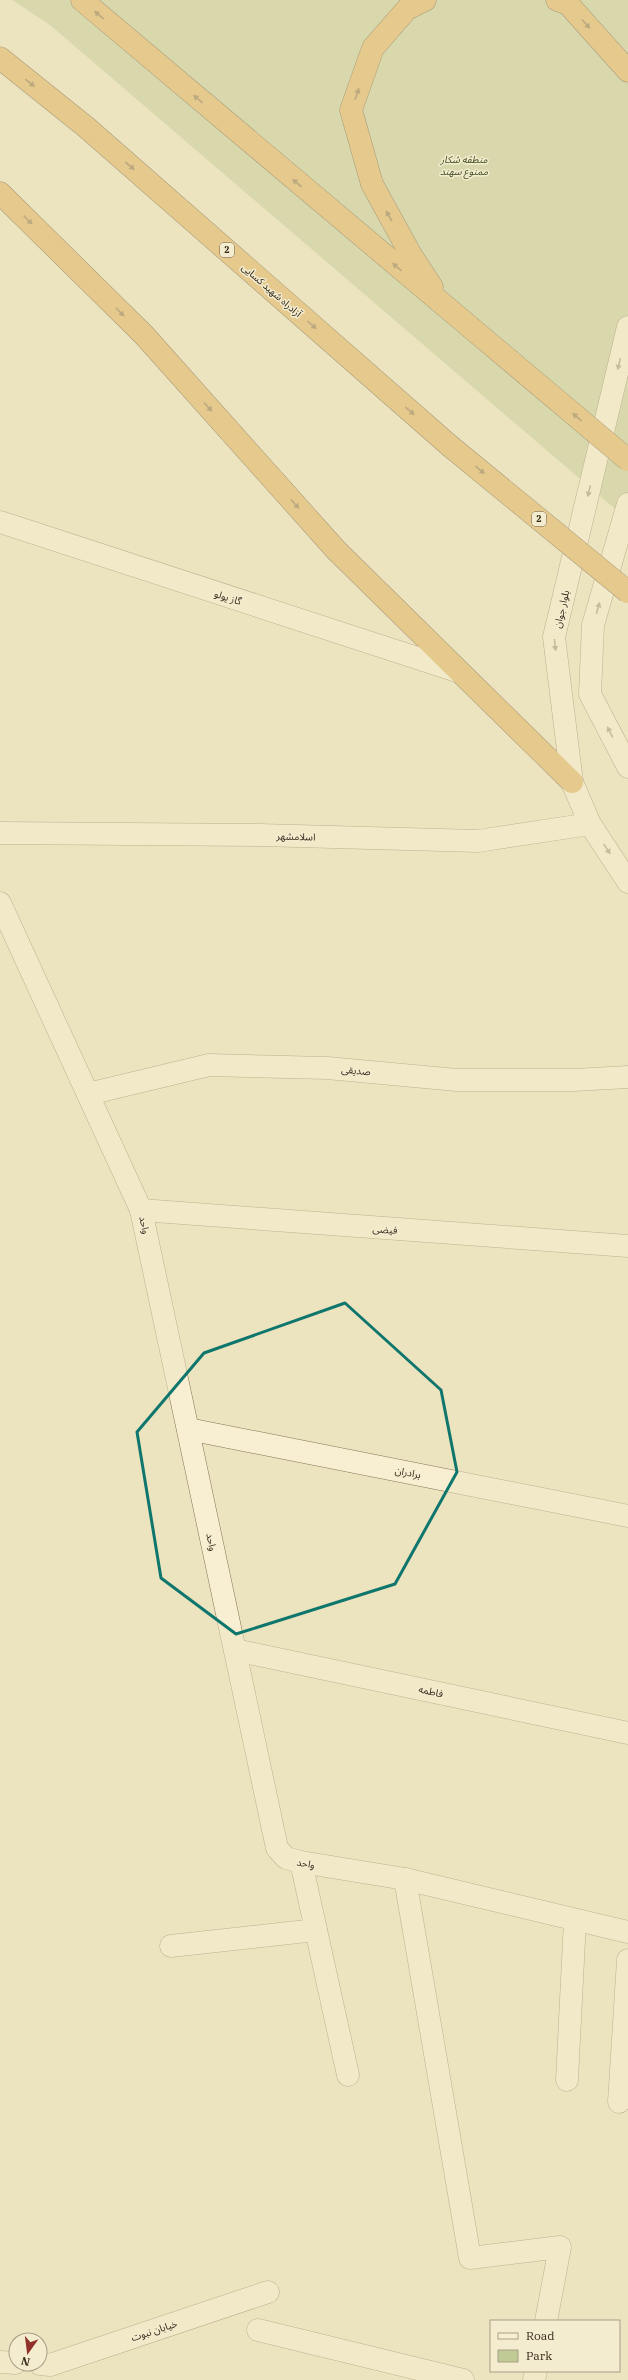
<svg xmlns="http://www.w3.org/2000/svg" width="628" height="2380" viewBox="0 0 628 2380" font-family="'IBM Plex Serif','Noto Sans Arabic',serif">
  <rect width="100%" height="100%" fill="#ece3bf"/>
  <path fill="#bfca94" d="M12 0H628V520L50 25Z"/>
  <g fill="none" stroke-linecap="round" stroke-linejoin="round">
    <defs>
      <g id="minor">
        <path d="M628 327 554 637 572 782 590 824 628 882"/>
        <path d="M628 504 593 625 590 694 628 767"/>
        <path d="M0 522 457 671"/>
        <path d="M0 833 260 835 478 841 590 824"/>
        <path d="M0 903 141 1210 277 1848 286 1858 301 1862 405 1879 628 1932"/>
        <path d="M88 1094 209 1065 327 1068 457 1080H574L628 1077"/>
        <path d="M141 1210 628 1246"/>
        <path d="M188 1429 628 1516"/>
        <path d="M235 1650 628 1733"/>
        <path d="M301 1862 348 2075"/>
        <path d="M405 1879 470 2258 560 2247 546 2321"/>
        <path d="M171 1946 316 1930"/>
        <path d="M567 2080 575 1920"/>
        <path d="M619 2102 628 1960"/>
        <path d="M258 2330 463 2380"/>
        <path d="M0 2362 16 2363"/>
        <path d="M40 2364 50 2365 268 2292"/>
        <path d="M534 2380 536 2371"/>
      </g>
      <g id="highway">
        <path d="M82 0 470 327"/>
        <path d="M425 0 407 9 373 48 351 110 372 184 411 255 432 287"/>
        <path d="M557 0 568 4 628 71"/>
        <path d="M0 58 86 127 450 446"/>
        <path d="M0 193 144 335 336 550 572 782"/>
      </g>
    </defs>
    <use href="#minor" stroke="#857358" stroke-width="23"/>
    <use href="#highway" stroke="#52412d" stroke-width="23"/>
    <use href="#minor" stroke="#f8efd2" stroke-width="22"/>
    <use href="#highway" stroke="#dba950" stroke-width="22"/>
    <defs>
      <g id="highway-bridge">
        <path d="M470 327 628 460"/>
        <path d="M450 446 628 592"/>
      </g>
    </defs>
    <use href="#highway-bridge" stroke="#52412d" stroke-width="23" stroke-linecap="butt"/>
    <use href="#highway-bridge" stroke="#dba950" stroke-width="22"/>
  </g>
  <defs><path id="oneway-solid" d="M-6-.8H1V-3.2L6.5 0L1 3.2V.8H-6Z"/></defs>
  <g fill="#806333">
    <use href="#oneway-solid" transform="translate(99 15) rotate(-140)"/>
    <use href="#oneway-solid" transform="translate(586 24) rotate(48)"/>
    <use href="#oneway-solid" transform="translate(30 83) rotate(39)"/>
    <use href="#oneway-solid" transform="translate(357 94) rotate(-71)"/>
    <use href="#oneway-solid" transform="translate(198 99) rotate(-140)"/>
    <use href="#oneway-solid" transform="translate(130 166) rotate(41)"/>
    <use href="#oneway-solid" transform="translate(297 183) rotate(-140)"/>
    <use href="#oneway-solid" transform="translate(389 216) rotate(-119)"/>
    <use href="#oneway-solid" transform="translate(28 220) rotate(45)"/>
    <use href="#oneway-solid" transform="translate(397 267) rotate(-140)"/>
    <use href="#oneway-solid" transform="translate(120 312) rotate(45)"/>
    <use href="#oneway-solid" transform="translate(312 325) rotate(41)"/>
    <use href="#oneway-solid" transform="translate(208 407) rotate(48)"/>
    <use href="#oneway-solid" transform="translate(410 411) rotate(41)"/>
    <use href="#oneway-solid" transform="translate(577 417) rotate(-140)"/>
    <use href="#oneway-solid" transform="translate(480 470) rotate(39)"/>
    <use href="#oneway-solid" transform="translate(295 504) rotate(48)"/>
  </g>
  <g fill="#968c77">
    <use href="#oneway-solid" transform="translate(619 364) rotate(103)"/>
    <use href="#oneway-solid" transform="translate(589 491) rotate(103)"/>
    <use href="#oneway-solid" transform="translate(598 608) rotate(-74)"/>
    <use href="#oneway-solid" transform="translate(555 645) rotate(84)"/>
    <use href="#oneway-solid" transform="translate(610 732) rotate(-117)"/>
    <use href="#oneway-solid" transform="translate(607 849) rotate(57)"/>
  </g>
  <path d="M0 0H628V2380H0ZM345 1303 441 1390 457 1472 395 1584 236 1634 161 1578 137 1432 204 1353Z" fill="#ece3bf" fill-opacity=".55" fill-rule="evenodd"/>
  <path fill="none" stroke="#0f766e" stroke-width="3" stroke-linejoin="round" d="M345 1303 441 1390 457 1472 395 1584 236 1634 161 1578 137 1432 204 1353Z"/>
  <g text-anchor="middle" stroke-width="3" stroke-linejoin="round" paint-order="stroke">
    <g fill="#f4eccf" stroke="#6e6452" stroke-width="1">
      <rect x="220" y="243" width="14" height="14" rx="3"/>
      <rect x="532" y="512" width="14" height="14" rx="3"/>
    </g>
    <g font-size="9" font-weight="bold" fill="#352a1c">
      <text x="227" y="253">2</text>
      <text x="539" y="522">2</text>
    </g>
    <g font-size="10" font-style="italic" fill="#425123" stroke="#f4eccf">
      <text x="464" y="163">منطقه شکار<tspan x="464" dy="12">ممنوع سهند</tspan></text>
    </g>
    <g font-size="10" fill="#352a1c" stroke="#f4eccf">
      <text transform="translate(272 290) rotate(41)" y="4">آزادراه شهید کسایی</text>
      <text transform="translate(228 597) rotate(18)" y="4">گاز یولو</text>
      <text transform="translate(561 609) rotate(-77)" y="4">بلوار جوان</text>
      <text transform="translate(296 836) rotate(2)" y="4">اسلامشهر</text>
      <text transform="translate(356 1070) rotate(5)" y="4">صدیقی</text>
      <text transform="translate(145 1225) rotate(78)" y="4">واحد</text>
      <text transform="translate(385 1229) rotate(4)" y="4">فیضی</text>
      <text transform="translate(408 1472) rotate(11)" y="4">برادران</text>
      <text transform="translate(212 1542) rotate(78)" y="4">واحد</text>
      <text transform="translate(431 1691) rotate(12)" y="4">فاطمه</text>
      <text transform="translate(306 1863) rotate(11)" y="4">واحد</text>
      <text transform="translate(154 2330) rotate(-18)" y="4">خیابان نبوت</text>
    </g>
  </g>
  <rect x="490" y="2320" width="130" height="52" fill="#f4eccf" stroke="#a89e87"/>
  <rect x="498" y="2333" width="20" height="6" fill="#f8efd2" stroke="#a89e87"/>
  <text x="526" y="2340" font-size="12" fill="#352a1c">Road</text>
  <rect x="498" y="2350" width="20" height="12" fill="#bfca94" stroke="#a89e87"/>
  <text x="526" y="2360" font-size="12" fill="#352a1c">Park</text>
  <g transform="translate(28 2352) rotate(194)"><circle r="19" fill="#f4eccf" stroke="#a89e87"/>
  <path d="M0-3L7 15L0 10L-7 15Z" fill="#92312a"/>
  <text y="-6" font-size="11" font-weight="bold" text-anchor="middle" fill="#352a1c">N</text>
  </g>
</svg>
